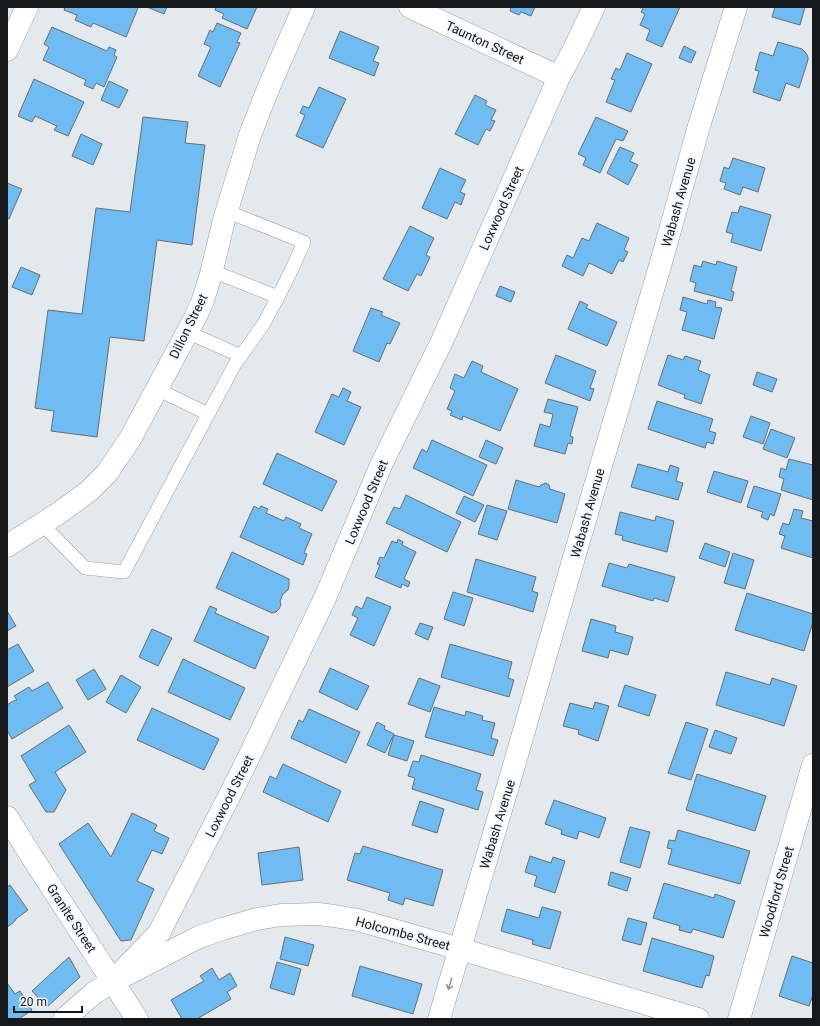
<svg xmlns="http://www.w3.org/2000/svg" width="820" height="1026" viewBox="0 0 820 1026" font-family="Roboto,sans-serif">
  <rect width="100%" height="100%" fill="#e4e9ee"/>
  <g fill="#6ebcf1" stroke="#696e72">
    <path d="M65 7H135L138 8 126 37 93 23 91 27 75 20 77 15 64 10Z"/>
    <path d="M147 7H167L164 14Z"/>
    <path d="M216 7H257L247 29 222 18 224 14 215 10Z"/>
    <path d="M511 7H535L531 16 521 12 519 15 510 11Z"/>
    <path d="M644 7H680L662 47 646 40 650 30 640 25 645 14 641 12Z"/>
    <path d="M775 7H805L800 25 772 17Z"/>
    <path d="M217 23 241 33 237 42 240 43 220 87 198 76 211 47 204 44 210 30 213 32Z"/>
    <path d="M52 27 107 51 109 47 116 50 114 55 117 57 104 87 96 83 93 89 84 85 86 80 43 60 49 47 44 44Z"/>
    <path d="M340 31 379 47 373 61 379 63 374 76 329 58Z"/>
    <path d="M778 42 802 49 806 53 808 57V60L799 88 786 83 780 101 753 92 759 71 755 70 760 52 773 56Z"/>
    <path d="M684 46 696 52 691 63 679 58Z"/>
    <path d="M627 53 652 64 631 112 606 102 615 80 611 79 616 68 620 70Z"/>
    <path d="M34 79 84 102 68 136 54 130 57 126 35 116 32 122 18 116Z"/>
    <path d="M109 81 128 90 119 108 101 100Z"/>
    <path d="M319 87 346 99 323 148 296 136 305 115 300 113 303 106 309 108Z"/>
    <path d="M475 95 487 101 485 105 496 110 491 120 495 121 490 131 486 129 478 145 455 134Z"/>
    <path d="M143 117 188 122 185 143 205 145 192 245 157 240 144 341 110 337 97 437 51 431 54 411 35 408 48 310 82 314 96 208 130 212Z"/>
    <path d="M596 117 628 131 623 141 616 139 600 173 583 165 586 158 578 154Z"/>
    <path d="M81 134 102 144 93 165 72 156Z"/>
    <path d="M620 147 634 153 630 161 638 165 628 185 607 173Z"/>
    <path d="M733 158 765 168 758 192 743 187 740 195 724 189 726 183 720 181 724 167 729 169Z"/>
    <path d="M440 168 466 180 460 192 465 194 461 205 455 202 447 219 422 208Z"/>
    <path d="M7 183 22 189 9 219 7 218Z"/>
    <path d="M740 206 771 215 761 251 731 242 733 234 726 232 732 212 738 213Z"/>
    <path d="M597 223 629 238 624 250 628 252 623 262 619 260 612 274 589 263 583 276 562 266 567 255 573 258 582 238 589 241Z"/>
    <path d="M410 226 434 238 426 255 430 257 421 276 417 274 408 291 383 279Z"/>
    <path d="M703 261 716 265 717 261 737 267 731 291 734 292 732 301 694 291 696 283 690 281 694 265 701 267Z"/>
    <path d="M21 267 40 275 32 295 12 287Z"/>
    <path d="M500 286 515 292 511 302 496 296Z"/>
    <path d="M683 297 707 304 708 300 716 302 715 307 722 308 714 339 682 330 687 312 680 310Z"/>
    <path d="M580 301 588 305 586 308 617 322 607 346 568 329Z"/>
    <path d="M371 308 383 312 381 315 400 323 390 344 387 343 379 362 353 351Z"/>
    <path d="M556 355 596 371 590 388 594 389 590 401 545 383Z"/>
    <path d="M668 355 683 360 685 356 701 361 698 370 710 375 701 404 684 398 685 395 658 385Z"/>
    <path d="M472 361 483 366 481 372 518 389 500 431 463 416 462 420 450 415 452 411 447 409 455 391 450 388 455 374 464 378Z"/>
    <path d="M757 372 777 379 772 392 753 385Z"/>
    <path d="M343 388 351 392 347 401 361 407 344 445 315 432 332 394 339 397Z"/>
    <path d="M548 399 578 407 570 436 573 437 572 444 568 443 565 454 534 446 540 424 550 427 553 414 544 412Z"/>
    <path d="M657 401 713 419 709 431 716 433 713 444 707 442 705 448 648 429Z"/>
    <path d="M751 416 770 423 763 444 743 437Z"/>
    <path d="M771 429 795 438 787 458 763 449Z"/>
    <path d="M432 440 487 465 473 496 413 468 422 449 427 452Z"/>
    <path d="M486 440 503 448 496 464 479 457Z"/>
    <path d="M277 453 337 481 322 511 263 484Z"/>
    <path d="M789 459 813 465V500L781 490 784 479 779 477 781 468 786 470Z"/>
    <path d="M638 464 668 472 670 465 679 468 676 481 683 483 678 500 631 487Z"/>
    <path d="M714 471 748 481 741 503 707 492Z"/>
    <path d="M516 480 539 487 541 485 546 483 549 485 550 489 565 494 557 523 508 509Z"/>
    <path d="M754 486 781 494 774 516 770 514 768 520 761 517 763 512 747 507Z"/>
    <path d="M406 495 461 522 447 552 386 523 394 507 400 509Z"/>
    <path d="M464 496 484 505 475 522 456 513Z"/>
    <path d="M487 505 507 511 497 540 478 534Z"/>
    <path d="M254 506 259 509 261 506 268 509 266 513 284 521 286 517 301 524 299 528 312 534 304 553 307 554 303 565 240 537Z"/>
    <path d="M794 509 803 511 801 518 813 521V558L781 548 785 536 779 534 783 523 789 525Z"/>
    <path d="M620 512 655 521 656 516 674 521 667 552 622 540 623 536 615 534Z"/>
    <path d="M398 539 403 542 402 545 416 552 404 579 410 582 408 587 402 584 401 588 375 577 380 565 377 564 380 557 384 558 392 541 397 543Z"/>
    <path d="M705 543 730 552 725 567 699 558Z"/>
    <path d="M232 552 289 579V586L288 590 283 594 280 601 281 605 279 609 276 612 272 613 216 588Z"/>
    <path d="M733 553 754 560 745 589 724 583Z"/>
    <path d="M476 559 536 577 532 591 538 593 533 612 467 592Z"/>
    <path d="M609 563 627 568 629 564 675 577 668 602 654 598 653 601 602 586Z"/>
    <path d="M453 592 473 598 464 626 444 619Z"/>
    <path d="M747 593 813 614V622L804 651 735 630Z"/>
    <path d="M367 597 391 607 374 646 350 635 358 618 352 615 356 606 362 609Z"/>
    <path d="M210 606 217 609 215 613 269 637 255 669 194 641Z"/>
    <path d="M7 611 16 626 7 631Z"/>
    <path d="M591 619 616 626 615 632 633 637 628 655 610 650 608 658 582 651Z"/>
    <path d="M420 623 433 627 428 640 415 634Z"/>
    <path d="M152 629 172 638 158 666 139 657Z"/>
    <path d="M18 644 34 671 7 687V650Z"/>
    <path d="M450 644 512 662 508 678 514 680 509 697 441 677Z"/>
    <path d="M183 659 245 688 230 720 168 692Z"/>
    <path d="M330 668 369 686 357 710 319 692Z"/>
    <path d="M94 669 106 689 88 700 76 680Z"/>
    <path d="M726 672 770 685 772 678 797 686 784 726 716 705Z"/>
    <path d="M121 675 141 687 126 713 106 702Z"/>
    <path d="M419 678 440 686 430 712 408 704Z"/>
    <path d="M48 682 63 708 12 739 7 730V705L13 701 17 700 14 696 29 687 32 691Z"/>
    <path d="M625 685 656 695 649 716 618 706Z"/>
    <path d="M595 702 609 706 598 741 578 734 579 730 563 726 570 703 593 709Z"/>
    <path d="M434 707 465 716 466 711 483 716 482 720 495 723 491 738 498 740 493 756 425 737Z"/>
    <path d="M152 708 219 739 204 770 137 740Z"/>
    <path d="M309 709 360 732 346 763 291 738 299 720 303 722Z"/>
    <path d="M377 722 385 726 384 729 394 734 385 753 367 745Z"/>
    <path d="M686 722 708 729 691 780 668 773Z"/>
    <path d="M69 725 86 752 55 772 66 790 54 812H46L29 785 36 781 21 756Z"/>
    <path d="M715 730 737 738 731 754 709 747Z"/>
    <path d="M394 735 414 741 407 761 388 755Z"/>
    <path d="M421 755 481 774 476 790 483 792 478 810 412 789 415 778 408 776 413 761 419 762Z"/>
    <path d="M283 764 341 791 328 822 263 792 270 776 276 779Z"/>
    <path d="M697 774 766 796 755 831 686 810Z"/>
    <path d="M554 800 606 818 599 838 579 831 577 839 561 834 562 830 545 824Z"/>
    <path d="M420 801 444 809 437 833 412 825Z"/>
    <path d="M132 813 157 825 154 831 169 838 162 854 152 850 137 881 154 889 131 940 121 941 59 844 88 823 111 857Z"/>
    <path d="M630 827 650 832 640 868 620 862Z"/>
    <path d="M678 830 750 851 740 884 668 864 672 849 667 848 669 840 675 841Z"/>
    <path d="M363 846 443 870 433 906 405 898 403 905 388 900 390 893 347 880 355 853 360 854Z"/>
    <path d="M299 847 303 880 262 885 258 853Z"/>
    <path d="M530 856 551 863 553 857 565 861 555 893 534 886 537 876 525 872Z"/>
    <path d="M611 872 631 878 627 891 608 885Z"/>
    <path d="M664 883 714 898 715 894 735 901 723 938 693 929 691 933 679 930 680 926 653 918Z"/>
    <path d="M10 885 28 910 17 918 13 923 7 927V887Z"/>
    <path d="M542 907 561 912 550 949 532 944 533 940 501 931 507 909 539 918Z"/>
    <path d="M628 918 647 923 641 945 622 940Z"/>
    <path d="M285 937 314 945 308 966 280 959Z"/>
    <path d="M652 938 714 956 709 976 706 975 702 988 643 971Z"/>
    <path d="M792 956 813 963V995L809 1006 779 996Z"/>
    <path d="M69 957 80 977 47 1007 32 991Z"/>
    <path d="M277 962 301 969 294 995 270 988Z"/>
    <path d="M360 966 422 984 413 1014 352 996Z"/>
    <path d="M212 968 219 980 230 973 237 986 227 992 231 999 197 1019H182L171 1000 204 981 200 976Z"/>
    <path d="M7 983 15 994 20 991 32 1010 19 1019H7Z"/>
  </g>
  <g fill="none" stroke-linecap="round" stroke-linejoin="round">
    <defs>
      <g id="service">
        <path d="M226 211 304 242 292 269 278 297"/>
        <path d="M187 332 241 356"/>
        <path d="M157 389 208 414"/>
        <path d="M42 524 85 568 124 572 235 364 263 325 278 297 212 271"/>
      </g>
      <g id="minor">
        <path d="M410 7 559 77"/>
        <path d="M7 50 27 7"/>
        <path d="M7 546 59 513 89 491 107 473 130 439 196 316 203 300 211 274 224 220 250 135 270 84 304 7"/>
        <path d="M112 982 159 933 243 769 325 598 382 463 442 341 559 77 574 49 594 7"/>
        <path d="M64 1019 94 993 112 982 199 937 222 929 257 919 281 915 318 914 334 916 358 920 460 949 698 1019"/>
        <path d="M439 1019 513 769 575 554 662 259 699 126 736 7"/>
        <path d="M739 1019 813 765"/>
      </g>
      <path id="tertiary" d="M7 817 30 854 137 1019"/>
    </defs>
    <use href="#service" stroke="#9a9fa3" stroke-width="14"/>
    <use href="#minor" stroke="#9a9fa3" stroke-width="23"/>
    <use href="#tertiary" stroke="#9a9fa3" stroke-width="23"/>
    <use href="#service" stroke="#fff" stroke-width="13"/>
    <use href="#minor" stroke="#fff" stroke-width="22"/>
    <use href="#tertiary" stroke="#fff" stroke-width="22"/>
  </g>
  <defs><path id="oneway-shaft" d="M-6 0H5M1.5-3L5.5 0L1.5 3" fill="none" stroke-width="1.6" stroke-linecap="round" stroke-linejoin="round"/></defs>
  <use stroke="#969798" href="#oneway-shaft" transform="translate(450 984) rotate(106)"/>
  <g text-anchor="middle" stroke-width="3" stroke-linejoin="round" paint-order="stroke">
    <g font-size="13" fill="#16181a" stroke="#f1f7fb">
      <text transform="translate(485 42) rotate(25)" y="5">Taunton Street</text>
      <text transform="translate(678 202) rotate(-74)" y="5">Wabash Avenue</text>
      <text transform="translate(501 208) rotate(-66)" y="5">Loxwood Street</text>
      <text transform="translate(188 326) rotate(-64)" y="5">Dillon Street</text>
      <text transform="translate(366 502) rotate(-67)" y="5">Loxwood Street</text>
      <text transform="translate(587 513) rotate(-74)" y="5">Wabash Avenue</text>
      <text transform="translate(229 796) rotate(-63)" y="5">Loxwood Street</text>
      <text transform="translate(497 824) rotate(-73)" y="5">Wabash Avenue</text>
      <text transform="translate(776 892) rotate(-74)" y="5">Woodford Street</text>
      <text transform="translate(72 918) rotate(57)" y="5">Granite Street</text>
      <text transform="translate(403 933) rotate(15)" y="5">Holcombe Street</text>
    </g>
  </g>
  <rect width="820" height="1026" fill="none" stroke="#16181a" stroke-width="16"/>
  <path d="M14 1006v6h68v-6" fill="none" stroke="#16181a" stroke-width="2"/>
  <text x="20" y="1006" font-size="12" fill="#16181a" stroke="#f1f7fb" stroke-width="3" paint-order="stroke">20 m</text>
</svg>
